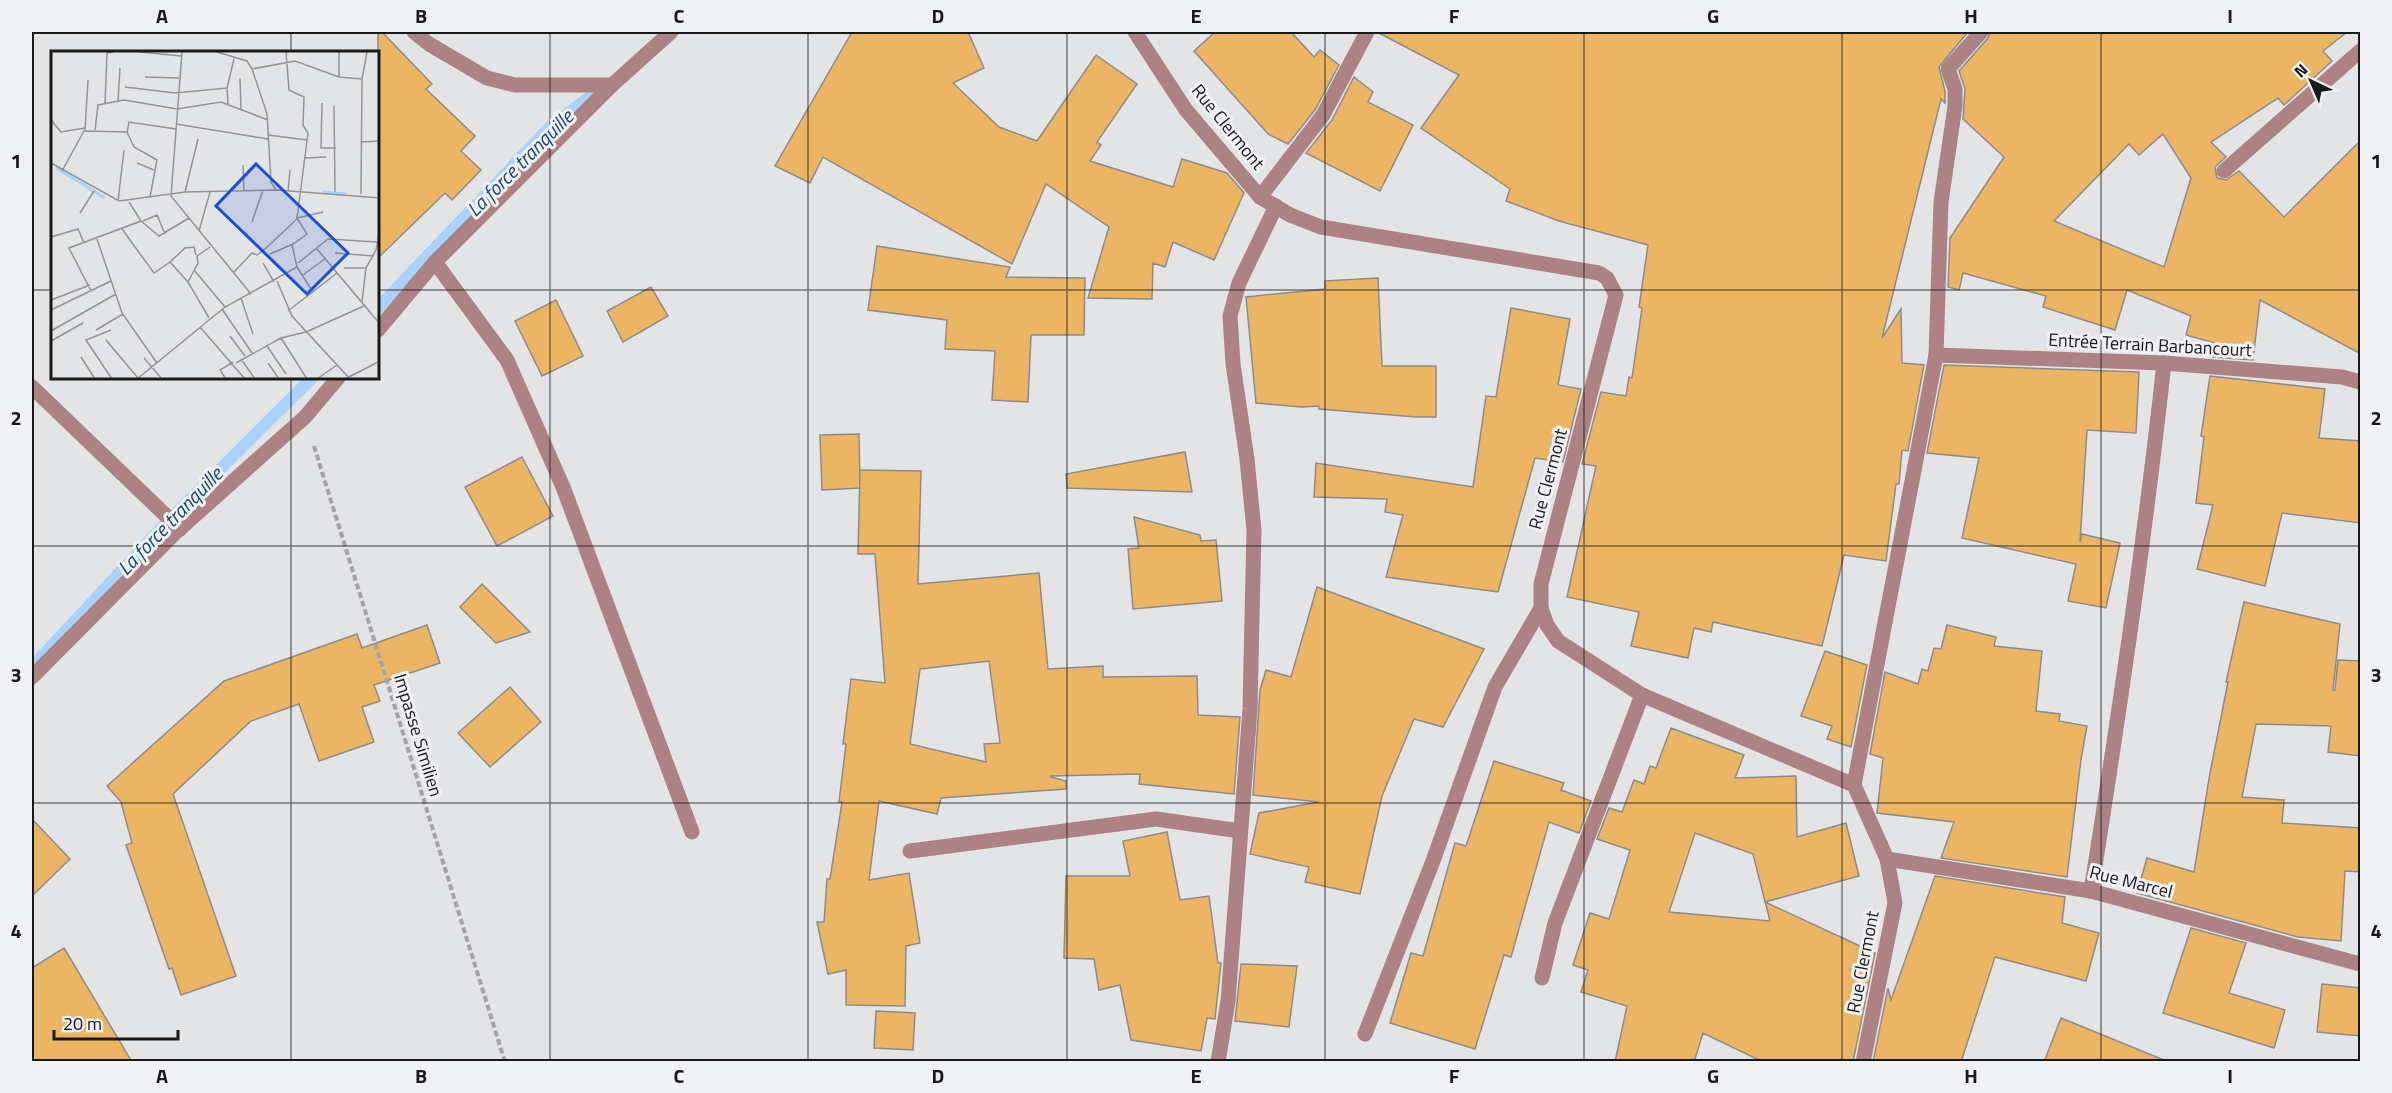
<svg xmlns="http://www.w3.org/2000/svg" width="2392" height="1093" viewBox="0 0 2392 1093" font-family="'Titillium Web',sans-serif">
  <rect width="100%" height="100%" fill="#e3e4e6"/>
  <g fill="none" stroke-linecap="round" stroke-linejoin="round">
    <g stroke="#aad1fa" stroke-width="12">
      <path d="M378 308 552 125 603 87"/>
      <path d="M33 666 161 528 312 378"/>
    </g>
  </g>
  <g fill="#ecb563" stroke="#8d8b8a" stroke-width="1.5" fill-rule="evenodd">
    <path d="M378 32H382L432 84 426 89 475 136 461 151 481 170 452 200 445 193 378 258Z"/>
    <path d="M852 32H968L984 68 953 83 999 127 1037 141 1096 55 1137 84 1097 142 1101 145 1090 161 1173 187 1182 159 1227 173 1244 193 1214 260 1173 242 1165 267 1153 263 1152 299 1088 298 1109 227 1046 184 1012 264 823 157 810 183 775 166Z"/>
    <path d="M1215 32H1291L1314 57 1320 50 1339 65 1315 110 1288 144 1268 134 1194 51Z"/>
    <path d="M1377 32H1968L1939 67 1945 91V103L1941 99 1882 338 1901 309 1902 363 1924 365 1908 451 1902 450 1899 484H1896L1886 561 1844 555 1822 646 1713 622 1711 632 1694 628 1688 658 1631 646 1639 612 1567 597 1596 466 1582 464 1601 392 1626 396 1629 377 1632 378 1642 308 1639 307 1648 245 1559 221 1506 201 1510 189 1421 128 1459 75Z"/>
    <path d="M1990 32H2347L2323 51 2332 61 2284 105 2278 98 2211 142 2226 157 2215 167 2217 178 2226 180 2239 171 2284 217 2361 140V354L2260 300 2253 360 2213 357 2215 343 2186 335 2191 316 2127 290 2115 330 2043 307 2046 296 1963 273 1959 290 1948 287 1950 238 2004 157 1963 119 1965 89 1959 71 1988 38ZM2163 134 2191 178 2164 267 2054 221 2129 144 2139 155Z"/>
    <path d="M1354 77 1373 92 1368 102 1413 125 1380 191 1306 153 1332 120Z"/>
    <path d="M877 246 1010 267 1006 277 1085 278 1084 335H1031L1028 402 992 400 995 351 945 349 947 320 868 310Z"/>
    <path d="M1378 278 1382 366H1436V417H1416L1319 409V406L1302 407 1256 403 1246 297 1325 289V281Z"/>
    <path d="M651 287 668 316 623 342 607 311Z"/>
    <path d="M556 300 583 356 542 376 515 321Z"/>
    <path d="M1511 308 1570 319 1558 385 1581 389 1563 462 1535 458 1498 592 1386 577 1403 515 1385 512 1387 499 1314 497 1316 463 1473 487 1486 396 1496 397Z"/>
    <path d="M1944 365 2139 372 2136 433 2087 430 2080 542 2082 534 2120 543 2106 608 2068 601 2076 564 1962 538 1979 458 1927 453Z"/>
    <path d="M2210 376 2325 389 2319 438 2361 441V523L2282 513 2265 586 2197 569 2213 505 2196 503 2204 437 2201 436Z"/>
    <path d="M859 434 860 488 822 490 820 435Z"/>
    <path d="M1185 452 1192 492 1067 488 1066 474Z"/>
    <path d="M522 457 553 516 497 546 465 487Z"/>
    <path d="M860 470 921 471 918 584 1039 573 1048 669 1103 666V677L1197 676 1198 715 1240 717 1234 794 1139 784 1140 774 1051 776V777L1066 781V789L941 798 937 814 879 801 869 880 909 873 920 943 906 946 905 1006 846 1005V970L828 974 817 922H824L827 879H830L842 802H839L846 744H843L851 679 885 683 875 554H858ZM989 661 1000 743 984 744 986 762 910 744 920 669Z"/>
    <path d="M1134 517 1200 535 1201 541 1216 540 1222 601 1133 609 1128 549 1139 548Z"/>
    <path d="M482 584 530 632 496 643 460 607Z"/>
    <path d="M1317 587 1484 649 1443 727 1414 719 1382 796 1360 894 1305 882 1309 867 1250 854 1259 813 1319 802 1253 795 1260 690 1266 670 1291 677Z"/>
    <path d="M2244 602 2340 624 2333 690H2335L2338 660 2361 661V756L2328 752 2331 726 2256 724 2242 797 2284 800 2282 823 2361 828V872L2345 871 2341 941 2298 937 2137 893 2147 858 2194 872 2210 773 2228 682H2226Z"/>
    <path d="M427 625 440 663 374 685 380 701 362 707 374 742 319 761 299 704 251 721 173 794 236 976 181 995 172 968 169 969 126 845 132 843 121 802 107 786 224 681 357 634 362 648Z"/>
    <path d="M1947 625 1996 637 1994 646 2042 651 2036 711 2060 714 2059 721 2087 726 2081 759 2067 877 1941 858 1954 822 1877 813 1883 758 1870 754 1885 672 1918 684 1922 669 1928 671 1934 648 1941 649Z"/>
    <path d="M1825 651 1867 665 1851 747 1827 739 1832 726 1801 716Z"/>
    <path d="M510 687 541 722 490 767 458 733Z"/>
    <path d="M1671 728 1744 755 1735 778 1796 776 1797 837 1846 823 1859 876 1765 902 1875 953 1853 1062H1763L1703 1033 1694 1062H1615L1627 1006 1581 992 1588 970 1573 965 1590 913 1609 919 1630 850 1597 839 1609 808 1622 812 1634 780 1644 784 1650 766 1656 768ZM1695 833 1753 854 1770 921 1669 912Z"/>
    <path d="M1494 761 1564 783 1561 790 1591 801 1579 833 1549 822 1511 957 1504 955 1475 1049 1390 1023 1411 953 1423 956 1455 843 1466 846Z"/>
    <path d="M32 819 70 859 32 896Z"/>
    <path d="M1167 832 1180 900 1209 896 1218 963H1221L1215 1019 1207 1018 1201 1051 1131 1040 1120 985 1099 990 1094 959 1064 958 1066 876H1130L1123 841Z"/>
    <path d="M1935 876 2065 897 2062 923 2099 933 2086 981 1995 957 1961 1062H1873L1888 988 1891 1000Z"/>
    <path d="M2191 928 2246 943 2229 993 2285 1010 2274 1048 2163 1013Z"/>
    <path d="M64 948 132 1062H32V968Z"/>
    <path d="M1241 964 1297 966 1289 1027 1235 1021Z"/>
    <path d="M2322 984 2361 988V1036L2317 1032Z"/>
    <path d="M876 1011 915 1013 913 1050 874 1048Z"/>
    <path d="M2061 1018 2164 1060V1062H2044Z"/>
  </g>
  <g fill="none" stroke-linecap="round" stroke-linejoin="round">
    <path stroke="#a3a3a5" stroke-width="4" stroke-dasharray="6 3" stroke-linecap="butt" d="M314 446 505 1062"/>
    <path stroke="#ad8284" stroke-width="15" d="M1542 978 1555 923 1642 695"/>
    <g stroke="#ad8284" stroke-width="15">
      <path d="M414 32 429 44 487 78 515 85H612"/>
      <path d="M1135 32 1186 110 1260 197 1290 215 1321 227 1599 273 1607 278 1616 295 1541 584V608L1547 625 1558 641 1642 695 1854 785 1887 859 1895 903 1863 1062"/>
      <path d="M2224 171 2360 51"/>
      <path d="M1260 197 1323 115 1367 32"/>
      <path d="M435 262 507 360 563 487 692 832"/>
      <path d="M1936 355 2164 363 2342 377 2360 382"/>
      <path d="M32 387 180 529"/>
      <path d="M1854 785 1936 355 1941 202 1955 106V89L1948 69 1981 32"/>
      <path d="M910 851 1156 819 1240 831"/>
      <path d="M1887 859 2091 891 2360 964"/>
      <path d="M2091 891C2119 715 2145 540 2164 363"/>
      <path d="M1365 1034 1433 861 1495 687 1541 608"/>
      <path d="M1218 1062 1228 1001 1250 709 1254 530 1247 459 1233 364 1230 316 1239 283 1276 206"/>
    </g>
    <g stroke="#ad8284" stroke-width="15">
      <path d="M378 330 435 262 612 85 671 32"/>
      <path d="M32 677 174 534 305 417 338 378"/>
    </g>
  </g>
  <path fill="none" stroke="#19191a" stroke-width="1.5" stroke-opacity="0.55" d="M291 32V52M550 32V1062M808 32V1062M1067 32V1062M1325 32V1062M1584 32V1062M1842 32V1062M2101 32V1062M32 290H52M378 290H2360M291 378V1062M32 546H2360M32 803H2360"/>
  <g text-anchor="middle" stroke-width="6" stroke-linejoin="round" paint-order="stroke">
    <g font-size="18" fill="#19191a" stroke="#f0f1f4">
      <text transform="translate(1228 127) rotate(51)" y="6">Rue Clermont</text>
      <text transform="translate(2150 345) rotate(3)" y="6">Entrée Terrain Barbancourt</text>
      <text transform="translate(1548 479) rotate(-75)" y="6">Rue Clermont</text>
      <text transform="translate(418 735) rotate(73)" y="6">Impasse Similien</text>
      <text transform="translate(2131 882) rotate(14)" y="6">Rue Marcel</text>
      <text transform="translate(1863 962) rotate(-79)" y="6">Rue Clermont</text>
    </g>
    <g font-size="20" font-style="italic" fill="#164671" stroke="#f0f1f4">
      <text transform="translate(520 163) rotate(-45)" y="7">La force tranquille</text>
      <text transform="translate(170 521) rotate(-46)" y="7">La force tranquille</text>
    </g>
  </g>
  <g transform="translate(51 51)">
    <rect width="328" height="328" fill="#e3e4e6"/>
    <path fill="none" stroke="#aad1fa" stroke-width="3" d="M5 117 54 147M271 141 296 143"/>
    <path fill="none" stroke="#929394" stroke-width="1.5" d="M89 1 130 5M131 1 120 145 200 243M166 1 196 10 201 18 244 10 288 26 311 28M201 18 216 63 220 131 225 139M94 26 128 27M288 26V1M189 27 190 59M74 36 124 42 176 37 177 53M176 37 183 8M67 50 69 17M271 52 270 97H285M54 53 56 2 62 1M283 55 284 141M0 69 10 81 34 77M125 73 217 88M34 79 37 29M44 79 47 54 73 49 126 58 170 51 217 69M76 81 78 71 125 78M217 84 256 89M311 91 329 90M254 107 275 106M0 112 68 150 134 141 226 139 329 147M86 112 103 119M192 114 193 140M11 120 33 80 76 81 83 96 106 109 99 146M237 140 239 119M134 141 147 88M310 143 311 28 316 1M67 150 73 99M29 162 43 140M246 167 272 161M90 170 108 185 138 167M92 170 106 164 114 183M201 171 212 139M71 178 103 222 119 211 137 231 158 267M148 180 159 141M0 186 27 178 33 192M46 188 71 262 106 312M266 198 329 273M284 202 323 205M219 203 242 193M119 211 134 197 143 196 145 204M212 212 223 231M247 212 277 188 326 191M246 216 262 241M293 217H315M143 219 174 256M183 221 201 202 206 204 215 197 246 168M252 224 275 207M226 230 241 265 299 328M137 231 147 212 146 205 159 196M40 240 18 197 90 170 78 151M190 247 202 283M0 249 39 234M311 251 315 217 325 199 329 179M171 258 201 302M0 259 60 230M237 260 286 222M149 276 194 328M45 279 72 263M60 279 35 289 61 328M0 280 65 243M179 285 194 305M230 287 256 328M55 289 87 327M0 290 32 272M216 295 235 323M30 306 44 328M93 307 111 328M190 308 204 328M185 312 230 287 255 281 313 255M217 312 228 328M86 328 174 256 246 216 241 194 256 183 246 167 257 82 252 74 253 46 238 39 235 1M175 328 169 319 182 311M266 328 286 314M294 328 329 310"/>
    <path fill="#1d4ed8" fill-opacity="0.15" stroke="#1d4ed8" stroke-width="3" d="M205 113 297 202 256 243 165 155Z"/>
    <rect width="328" height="328" fill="none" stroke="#19191a" stroke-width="3"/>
  </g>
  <rect width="2392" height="1093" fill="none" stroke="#f0f1f4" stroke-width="66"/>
  <g transform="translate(2311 81) rotate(316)" stroke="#f0f1f4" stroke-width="4.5" paint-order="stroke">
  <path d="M0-4.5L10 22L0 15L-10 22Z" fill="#19191a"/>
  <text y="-9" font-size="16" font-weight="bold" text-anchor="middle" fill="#19191a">N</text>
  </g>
  <path d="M54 1030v9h124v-9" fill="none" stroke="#19191a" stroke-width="3"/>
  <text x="63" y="1030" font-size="18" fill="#19191a" stroke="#f0f1f4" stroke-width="4.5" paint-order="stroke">20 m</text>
  <rect x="33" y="33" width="2326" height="1027" fill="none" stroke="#19191a" stroke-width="2"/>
  <g font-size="20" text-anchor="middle" font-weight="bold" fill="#19191a">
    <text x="162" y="23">A</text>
    <text x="421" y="23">B</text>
    <text x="679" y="23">C</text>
    <text x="938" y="23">D</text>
    <text x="1196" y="23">E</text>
    <text x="1454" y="23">F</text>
    <text x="1713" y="23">G</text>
    <text x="1971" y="23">H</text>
    <text x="2230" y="23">I</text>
    <text x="16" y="168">1</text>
    <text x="2376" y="168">1</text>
    <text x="16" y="425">2</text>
    <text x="2376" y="425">2</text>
    <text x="16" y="682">3</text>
    <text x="2376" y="682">3</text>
    <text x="16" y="938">4</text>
    <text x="2376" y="938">4</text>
    <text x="162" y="1083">A</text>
    <text x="421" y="1083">B</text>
    <text x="679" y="1083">C</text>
    <text x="938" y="1083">D</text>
    <text x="1196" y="1083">E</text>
    <text x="1454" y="1083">F</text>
    <text x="1713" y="1083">G</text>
    <text x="1971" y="1083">H</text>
    <text x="2230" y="1083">I</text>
  </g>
</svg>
